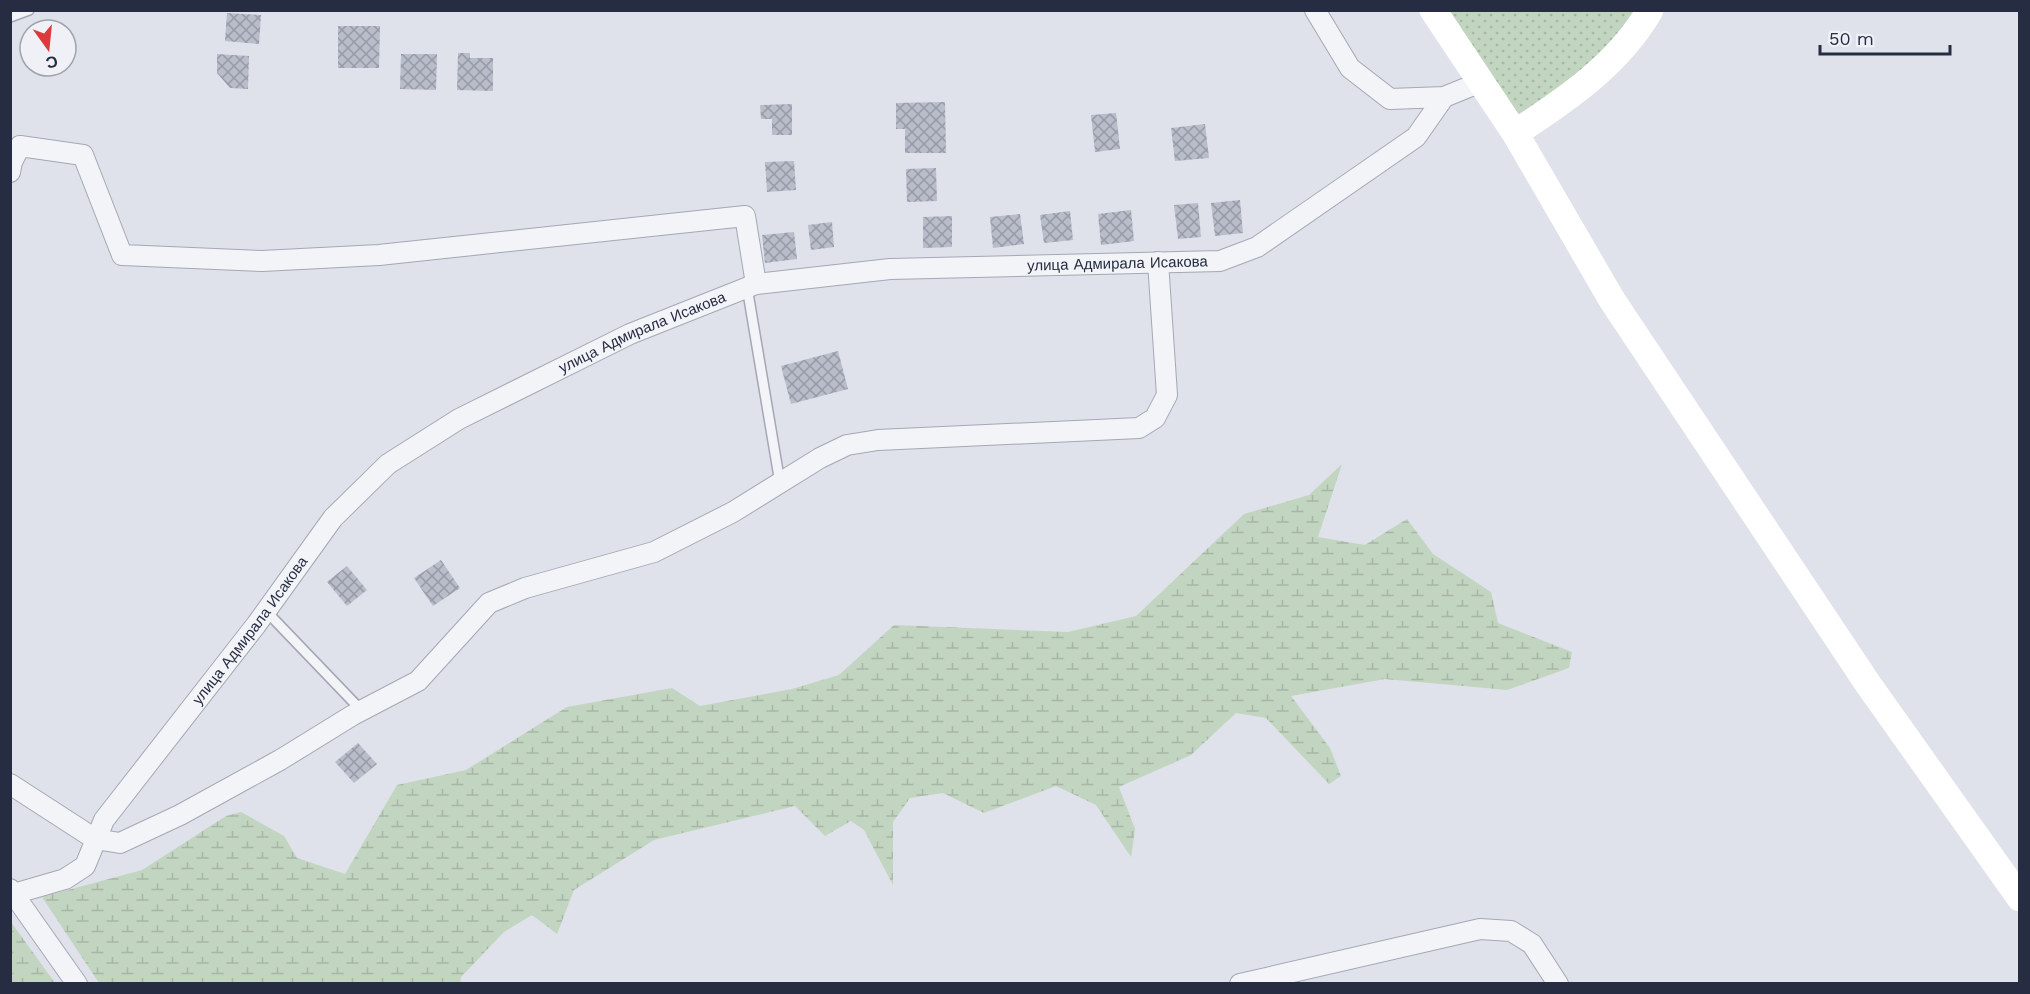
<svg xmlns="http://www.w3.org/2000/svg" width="2030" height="994" viewBox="0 0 2030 994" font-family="'Work Sans',sans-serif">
  <defs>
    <pattern id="grass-dots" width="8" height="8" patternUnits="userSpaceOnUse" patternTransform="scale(1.5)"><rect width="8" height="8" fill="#c2d5c0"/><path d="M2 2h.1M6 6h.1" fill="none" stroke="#a7b7a6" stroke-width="1.8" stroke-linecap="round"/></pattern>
    <pattern id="wetland-marsh" width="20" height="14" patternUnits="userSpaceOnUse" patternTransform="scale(1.5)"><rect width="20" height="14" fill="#c2d5c0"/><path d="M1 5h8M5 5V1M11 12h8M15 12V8" fill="none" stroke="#a7b7a6"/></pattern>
    <pattern id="building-cross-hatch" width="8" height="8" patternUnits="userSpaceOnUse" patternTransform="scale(1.5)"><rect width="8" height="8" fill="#b9bdca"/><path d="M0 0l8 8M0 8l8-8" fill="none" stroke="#969aa6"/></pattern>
  </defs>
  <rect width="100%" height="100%" fill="#dfe2ea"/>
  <path fill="url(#grass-dots)" d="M1440 11H1645L1639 20 1518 126Z"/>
  <g fill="url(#wetland-marsh)">
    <path d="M1342 464 1318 537 1365 545 1407 519 1433 554 1491 592 1498 623 1572 652 1569 668 1507 690 1385 679 1291 696 1330 748 1341 776 1329 784 1266 718 1236 713 1191 755 1119 787 1135 829 1131 857 1096 805 1056 786 984 813 943 793 910 798 893 822V885L864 830 851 821 825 836 795 806 654 840 574 890 557 934 532 915 504 932 461 977 460 984 99 983 42 897 142 870 226 816 241 812 284 836 297 858 345 874 397 785 466 770 567 707 672 688 700 706 792 689 839 675 894 625 1068 632 1136 616 1244 514 1309 495Z"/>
    <path d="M10 922H11L55 983H11Z"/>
  </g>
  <g fill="url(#building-cross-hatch)">
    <path d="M227 13 261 15 259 44 225 41Z"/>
    <path d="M338 26H380L379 68H338Z"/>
    <path d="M458 53H470V58H493V91L457 90Z"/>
    <path d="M217 54 249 56 248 89 230 88 217 73Z"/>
    <path d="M401 54H437L436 90 400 89Z"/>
    <path d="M945 102 946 153H905V129H896V103Z"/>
    <path d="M792 104V135H772V119H761L760 105Z"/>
    <path d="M1116 113 1120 149 1095 152 1091 115Z"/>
    <path d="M1205 124 1209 158 1175 161 1171 128Z"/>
    <path d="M794 161 796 190 767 192 765 162Z"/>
    <path d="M936 168 937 201 907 202 906 169Z"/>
    <path d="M1240 200 1243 233 1215 236 1211 203Z"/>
    <path d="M1198 203 1201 237 1178 239 1174 205Z"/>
    <path d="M1131 210 1134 241 1101 245 1098 214Z"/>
    <path d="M1070 211 1073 240 1044 243 1040 215Z"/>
    <path d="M1020 214 1024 244 993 248 990 217Z"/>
    <path d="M952 216V247L923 248V217Z"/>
    <path d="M832 222 834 247 811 250 808 225Z"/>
    <path d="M794 232 797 259 765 263 762 235Z"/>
    <path d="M838 351 848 389 791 404 781 366Z"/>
    <path d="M441 560 460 588 433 606 414 578Z"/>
    <path d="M347 566 367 590 347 606 327 582Z"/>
    <path d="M358 743 377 764 354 783 335 762Z"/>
  </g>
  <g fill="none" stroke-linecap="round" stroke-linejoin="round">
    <defs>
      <g id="service">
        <path d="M10 17 29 10"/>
        <path d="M747 287 780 483"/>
        <path d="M266 611 361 710"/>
      </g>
      <g id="minor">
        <path d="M1315 10 1350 68 1390 99 1444 97 1481 82"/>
        <path d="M10 172 12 162 20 146 83 155 122 255 262 261 379 255 745 216 756 284"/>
        <path d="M10 784 95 839 120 843 180 815 280 760 353 715 418 681 489 603 525 588 654 552 733 512 820 458 847 445 878 440 1139 428 1155 418 1167 395 1158 262"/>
        <path d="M10 889 77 984"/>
        <path id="s1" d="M10 895 65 879 85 866 104 820 256 625 333 518 388 464 459 419 630 334 756 284 890 269 1220 261 1257 247 1416 137 1444 97"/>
        <path d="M1240 984 1480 929 1511 931 1532 944 1558 984"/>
      </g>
    </defs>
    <use href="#service" stroke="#a4a8b5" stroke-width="12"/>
    <use href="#minor" stroke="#a4a8b5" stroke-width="22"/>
    <use href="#service" stroke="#f2f4f8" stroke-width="9"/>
    <use href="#minor" stroke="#f2f4f8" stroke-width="20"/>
    <g stroke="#fff" stroke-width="27">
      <path d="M1433 10 1515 133 1612 300 1868 684 2020 898"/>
      <path d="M1515 133C1566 100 1619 64 1650 10"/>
    </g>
  </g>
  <g text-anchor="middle" stroke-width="4.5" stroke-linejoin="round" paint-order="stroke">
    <g font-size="15" fill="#262d43" stroke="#eff1f7">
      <text dy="5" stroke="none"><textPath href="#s1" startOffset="1360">улица Адмирала Исакова</textPath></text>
      <text dy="5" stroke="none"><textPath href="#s1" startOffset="874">улица Адмирала Исакова</textPath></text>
      <text dy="5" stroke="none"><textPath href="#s1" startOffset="370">улица Адмирала Исакова</textPath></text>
    </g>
  </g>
  <rect width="2030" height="994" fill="none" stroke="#262d43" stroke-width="24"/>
  <g transform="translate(48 48) rotate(165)"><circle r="28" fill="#eff1f7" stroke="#9fa3af" stroke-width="1.5"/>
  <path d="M0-4.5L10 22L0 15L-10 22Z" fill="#db393b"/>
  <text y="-9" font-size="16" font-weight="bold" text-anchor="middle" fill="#262d43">С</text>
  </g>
  <path d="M1820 45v9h130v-9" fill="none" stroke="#262d43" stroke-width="3"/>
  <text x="1829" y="45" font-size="18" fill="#262d43" stroke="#eff1f7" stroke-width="4.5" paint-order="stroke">50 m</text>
</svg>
